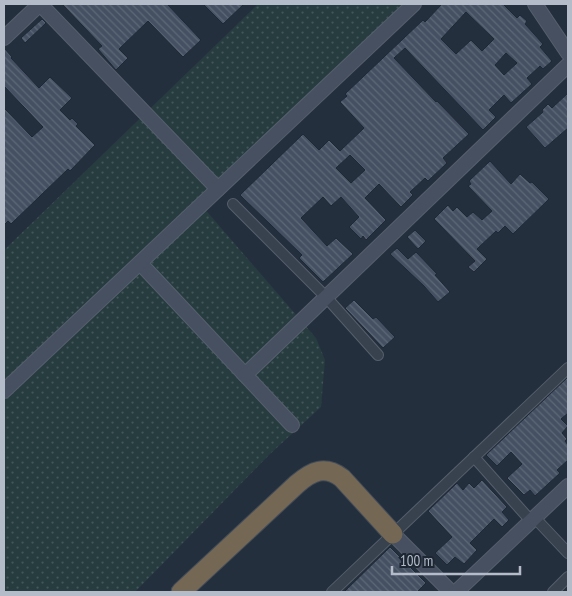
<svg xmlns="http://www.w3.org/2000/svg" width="572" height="596" viewBox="0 0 572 596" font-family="'PT Sans Narrow',sans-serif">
  <defs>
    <pattern id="grass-dots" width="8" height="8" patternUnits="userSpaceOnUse" patternTransform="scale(1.25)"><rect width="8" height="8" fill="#263c3f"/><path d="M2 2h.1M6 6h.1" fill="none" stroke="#435659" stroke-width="1.8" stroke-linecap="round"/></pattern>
    <pattern id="building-back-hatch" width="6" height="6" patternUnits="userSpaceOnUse" patternTransform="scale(1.25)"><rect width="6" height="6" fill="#455162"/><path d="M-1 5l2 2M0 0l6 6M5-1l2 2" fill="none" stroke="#5d6877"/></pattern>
  </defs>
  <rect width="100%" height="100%" fill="#242f3e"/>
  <path fill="url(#grass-dots)" d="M258 4H416L203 207 316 338 325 360 321 407 269 455 135 592H4V250Z"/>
  <g fill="url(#building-back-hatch)" stroke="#1f2835" fill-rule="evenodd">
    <path d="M62 4H167L201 40 183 57 148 21 119 49 128 58 116 70 98 49 102 46Z"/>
    <path d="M203 4H244L223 24Z"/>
    <path d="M442 4H503L517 18 520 15 527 21 525 24 543 44 540 47 552 61 543 69 540 66 527 78 532 84 511 103 504 95 489 110 496 117 483 130 405 48 394 58 436 102 437 101 469 134 443 158 447 163 428 181 425 178 410 192 413 195 401 207 379 184 365 198 386 220 366 240 363 236 361 239 349 227 359 217 341 197 331 206 323 197 301 218 327 246 336 238 353 254 323 282 299 258 302 255 240 195 303 134 319 150 329 140 340 151 364 128 340 102 347 96 345 94 423 20 425 22ZM466 12 494 39 482 51 471 40 456 54 441 39ZM506 53 517 63 504 75 495 65ZM350 155 365 170 351 183 336 168Z"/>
    <path d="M42 19 46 23 25 43 21 38Z"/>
    <path d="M4 48 12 57 11 58 39 88 50 77 72 98 60 110 70 120 72 118 78 124 76 126 95 145 70 171 68 169 11 224 8 221 4 225V108L32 137 43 127 4 86Z"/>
    <path d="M568 93V128L545 148 526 127 543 112 542 110 548 104 552 108Z"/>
    <path d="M490 161 511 184 520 174 530 183 532 182 549 199 513 234 505 226 498 233 496 231 477 249 487 259 474 272 468 267 475 261 434 219 448 205 453 211 457 207 467 217 473 212 482 220 492 211 468 186 471 184 469 181Z"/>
    <path d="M415 230 426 241 418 249 407 237Z"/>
    <path d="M397 248 408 259 416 252 437 274 435 275 450 292 438 302 424 286 390 254Z"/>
    <path d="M354 300 373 319 376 317 395 337 383 348 345 308Z"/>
    <path d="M568 377V413L561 419 568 426 562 433 567 439 565 441 568 445V460L557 470 560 473 535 496 530 490 524 495 507 478 522 464 511 452 497 466 486 455Z"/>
    <path d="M482 480 507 507 502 512 509 520 502 527 494 519 470 543 477 550 464 564 455 557 447 565 435 553 452 537 428 511 457 483 463 490 469 483 474 488Z"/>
    <path d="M390 547 426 583 417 592H344Z"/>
  </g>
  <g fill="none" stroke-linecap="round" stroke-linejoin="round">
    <defs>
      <g id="street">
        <path d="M233 204 326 297 378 355"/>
        <path d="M474 457 531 521"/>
        <path d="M535 518 568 553"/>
        <path d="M332 592 568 368"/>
        <path d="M553 592 568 577"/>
      </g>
      <g id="secondary">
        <path d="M40 4 218 189"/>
        <path d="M535 4 568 53"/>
        <path d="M4 38 40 4"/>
        <path d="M140 263 292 425"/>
        <path d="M245 375 568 65"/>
        <path d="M4 391 414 4"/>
        <path d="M393 534 451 592"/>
        <path d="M456 592 568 486"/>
      </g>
      <path id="highway" d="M181 592 297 484C312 471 325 465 342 478L393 534"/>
    </defs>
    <use href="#street" stroke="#565f6c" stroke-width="12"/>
    <use href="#secondary" stroke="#565f6c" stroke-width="16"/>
    <use href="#highway" stroke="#434c59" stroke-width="21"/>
    <use href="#street" stroke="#38414e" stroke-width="10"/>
    <use href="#secondary" stroke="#465061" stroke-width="14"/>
    <use href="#highway" stroke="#746855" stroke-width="19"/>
  </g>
  <rect width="572" height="596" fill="none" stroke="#b4bcc9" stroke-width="10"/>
  <path d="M392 566v8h128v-8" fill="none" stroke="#b4bcc9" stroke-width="2.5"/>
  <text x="400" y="566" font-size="15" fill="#b4bcc9" stroke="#1d2633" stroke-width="4" paint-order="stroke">100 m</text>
</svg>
